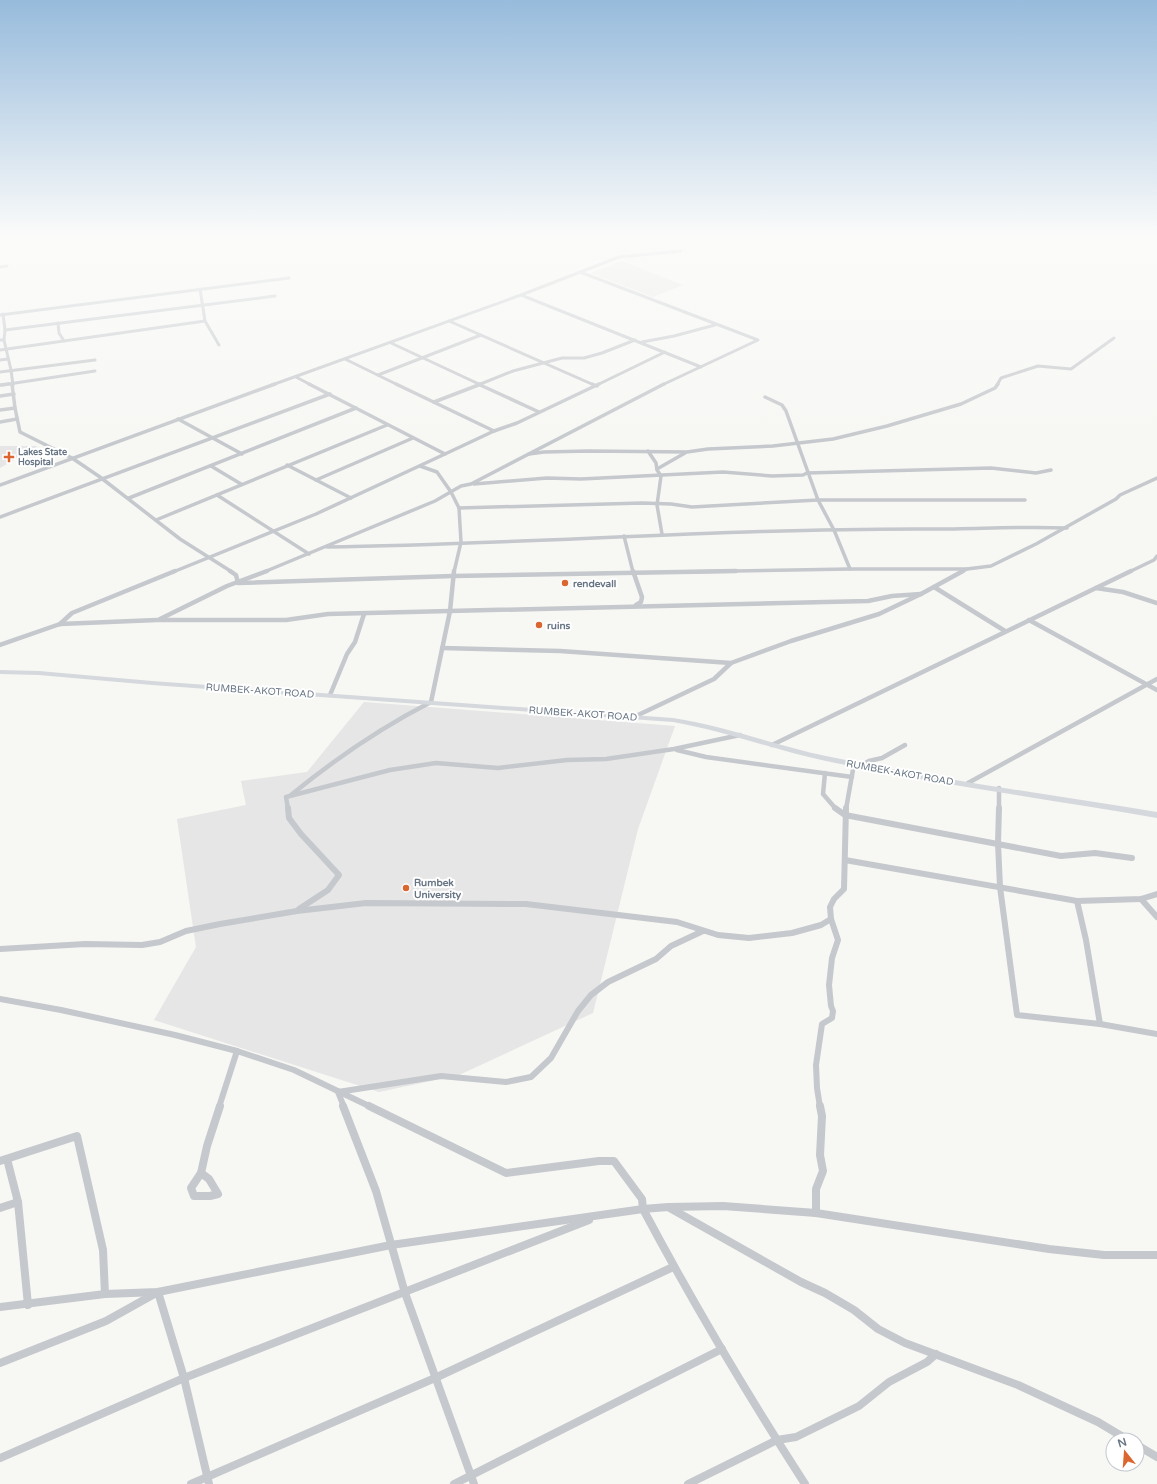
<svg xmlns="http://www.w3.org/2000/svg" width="1157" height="1484" viewBox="0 0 1157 1484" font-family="'Varela Round',sans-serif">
  <rect width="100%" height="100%" fill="#f7f7f4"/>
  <g fill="#e5e6e5">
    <path d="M622 261 683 285 653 297 591 273Z"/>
    <path d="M0 446H38L0 468Z"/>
    <path d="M364 702 675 726 638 829 593 1013 459 1075 379 1092 154 1020 196 947 177 819 246 805 241 781 307 772Z"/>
  </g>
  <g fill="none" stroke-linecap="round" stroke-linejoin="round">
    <g stroke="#c5c8cc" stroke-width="3">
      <path d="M0 267 7 266"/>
      <path d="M580 272 758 340 662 385"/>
      <path d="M200 289 205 321 219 345"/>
      <path d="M521 295 701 367"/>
      <path d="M3 314 5 330 4 340"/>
      <path d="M0 315 289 278"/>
      <path d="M449 321 594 385"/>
      <path d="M58 323 59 333 64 341"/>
      <path d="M5 330 275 296"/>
      <path d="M0 340H4L11 370 13 385"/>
      <path d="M642 342 674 336 715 325"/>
      <path d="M391 343 481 385"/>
      <path d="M0 350 205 321"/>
      <path d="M345 359 398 385"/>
      <path d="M0 360 8 359"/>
      <path d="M0 372 95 360"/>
      <path d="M378 375 481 335"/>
      <path d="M296 377 311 385"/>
      <path d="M2 385 95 371"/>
      <path d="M272 385 521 295 619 257 681 251"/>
      <path d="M478 385 513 371 562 358H584L602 353 635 340"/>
      <path d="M597 385 665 352"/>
      <path d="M997 385 1001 378 1038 366 1071 369 1114 338"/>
    </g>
    <g stroke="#c5c8cc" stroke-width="3.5">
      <path d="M12 384 15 408 20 432 72 458 100 477 180 539 232 572"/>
      <path d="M309 384 445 454 494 431 517 423 599 384"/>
      <path d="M396 384 494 431"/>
      <path d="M478 384 539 412"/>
      <path d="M592 384 597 386"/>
      <path d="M0 385 9 384"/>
      <path d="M0 396 14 394"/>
      <path d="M765 397 782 405 786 411 818 500 834 530 850 569"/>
      <path d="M434 402 481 384"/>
      <path d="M0 410 15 408"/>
      <path d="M178 419 242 454"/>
      <path d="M0 422 17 419"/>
      <path d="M648 451 656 463 657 470 661 476 657 505 662 534"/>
      <path d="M529 454 544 452 589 451 687 452 708 449 773 446 833 439 887 426 961 404 995 388 998 384"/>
      <path d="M287 465 351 498"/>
      <path d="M211 466 241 484"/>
      <path d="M420 466 437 472 451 492 459 508 461 542 454 572"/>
      <path d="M657 469 685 453"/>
      <path d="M316 480 413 438"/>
      <path d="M474 484 547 478 581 479 723 472 772 476 803 475 807 473 991 468 1036 473 1051 470"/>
      <path d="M0 485 275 384"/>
      <path d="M217 495 309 554"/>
      <path d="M129 498 356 408"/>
      <path d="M459 508 642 503 671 504 692 507 818 500H1025"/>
      <path d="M0 517 330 394"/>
      <path d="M156 520 387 425"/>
      <path d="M624 536 633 572"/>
      <path d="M327 547C529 544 731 528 933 529 978 529 1022 526 1067 528"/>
      <path d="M173 572 316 514 445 454"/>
      <path d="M264 572 435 501 461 486 471 484 664 384"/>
      <path d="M679 572 850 569H967"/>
      <path d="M961 572 967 569 991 566 1036 544 1116 499 1120 495 1157 478"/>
      <path d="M1129 572 1154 560 1157 556"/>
    </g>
    <g stroke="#c5c8cc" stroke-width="4.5">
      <path d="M230 571 236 575 238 583 453 576 736 571"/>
      <path d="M633 571 642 597 641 602 636 605"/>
      <path d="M934 587 1005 631"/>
      <path d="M1096 588 1123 592 1157 603"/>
      <path d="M160 619 227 586 267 571"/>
      <path d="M1029 620 1157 690"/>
      <path d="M60 624 72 613 175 571"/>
      <path d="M0 645 60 624 157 620H286L328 614 868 601 892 596 921 594"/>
      <path d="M442 648 560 651 731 663"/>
      <path d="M330 695 347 654 355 642 364 614"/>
      <path d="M636 716 714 679 731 663 791 641 879 614 921 594 963 571"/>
      <path d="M772 745 1131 571"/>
      <path d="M677 750 706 757 852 777"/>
      <path d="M862 765 869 761 882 758 905 745"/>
      <path d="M825 773 823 794 836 809"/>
      <path d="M968 783 1157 679"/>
      <path d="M291 795C335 759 380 728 431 702L450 611 454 571"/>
      <path d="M288 809 286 797 390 770 436 763 498 768 567 760 606 759 674 749 740 735"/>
      <path d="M846 809 854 764"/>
      <path d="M999 809V788"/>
    </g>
    <g stroke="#c5c8cc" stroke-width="6">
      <path d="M288 808 289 818 301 834 339 875 328 890 299 909"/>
      <path d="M835 808 845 815 1061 856 1095 853 1132 858"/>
      <path d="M999 808 998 843 1000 887 1017 1015 1100 1024 1157 1034"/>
      <path d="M845 860 1077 901 1141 899 1157 894"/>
      <path d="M1141 899 1157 917"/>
      <path d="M1077 901 1086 940 1100 1024"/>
      <path d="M0 949 85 944 142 945 160 942 186 931 220 924 297 911 366 903 526 904 677 922 718 935 749 938 792 933 821 925 831 919"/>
      <path d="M0 999 61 1010 175 1035 237 1051 294 1070 371 1107"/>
      <path d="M219 1107 237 1051"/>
      <path d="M344 1107 338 1092 441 1076 506 1082 531 1077 551 1058 578 1011 591 995 608 982 656 959 671 946 703 931"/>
      <path d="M820 1107 817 1088 816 1065 822 1024 832 1018 833 1011 831 1006 829 985 832 958 838 940 831 919 830 907 834 899 844 889 846 808"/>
    </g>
    <g stroke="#c5c8cc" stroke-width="8">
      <path d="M343 1106 376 1191 405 1293 474 1484"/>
      <path d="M369 1106 506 1173 599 1161H614L642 1199 643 1209C693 1303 747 1394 805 1484"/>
      <path d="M7 1159 18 1202 28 1305"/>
      <path d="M0 1161 77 1136 103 1250 105 1294"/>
      <path d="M201 1173 209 1179 218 1194 210 1196H194L191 1188Z"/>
      <path d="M201 1173 207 1146 220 1106"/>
      <path d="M669 1207 723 1206 816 1213 1049 1249 1104 1255H1157"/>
      <path d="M0 1208 18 1202"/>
      <path d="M816 1213V1189L823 1171 820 1155 822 1116 820 1106"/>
      <path d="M0 1307 105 1294 158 1292 391 1245 643 1209 668 1207 801 1282 825 1293 854 1310 878 1329 905 1343 1018 1385 1098 1422 1128 1440"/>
      <path d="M0 1363 106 1321 158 1292 184 1378 209 1484"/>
      <path d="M1137 1445 1157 1457"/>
      <path d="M0 1458 184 1378 589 1220"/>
      <path d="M191 1484 435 1378 673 1267"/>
      <path d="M454 1484 722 1349"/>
      <path d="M688 1484 777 1440 796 1437 859 1406 889 1382 927 1362 936 1354"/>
    </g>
    <path fill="#d5d8dc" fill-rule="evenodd" d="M0 670 39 671 152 681 673 718C725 726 774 745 826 756 935 779 1047 794 1157 812V818C1047 799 935 784 826 761 774 750 725 731 673 722L152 685 39 675 0 674Z"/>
  </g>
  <linearGradient id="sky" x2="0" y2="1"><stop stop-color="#97bbdc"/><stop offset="0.53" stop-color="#fbfbfa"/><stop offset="1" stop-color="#fbfbfa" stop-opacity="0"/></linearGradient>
  <rect width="1157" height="444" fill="url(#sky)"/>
  <g fill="#db6630" stroke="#fff" stroke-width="1.5">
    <path d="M7 451h4v4h4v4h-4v4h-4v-4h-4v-4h4z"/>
    <circle cx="565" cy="583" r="4"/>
    <circle cx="539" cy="625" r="4"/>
    <circle cx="406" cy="888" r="4"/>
  </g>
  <g text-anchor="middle" stroke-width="4" stroke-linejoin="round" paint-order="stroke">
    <g font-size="9" font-weight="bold" fill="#677584" stroke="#fff" text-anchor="start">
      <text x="18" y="455">Lakes State<tspan x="18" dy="10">Hospital</tspan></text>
    </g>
    <g font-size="10" font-weight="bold" fill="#677584" stroke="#fff" text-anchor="start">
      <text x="573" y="587">rendevall</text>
      <text x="547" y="629">ruins</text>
      <text x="414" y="886">Rumbek<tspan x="414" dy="12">University</tspan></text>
    </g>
    <g font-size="10" fill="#677584" stroke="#fff">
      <text transform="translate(260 690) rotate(4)" y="4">RUMBEK-AKOT ROAD</text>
      <text transform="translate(583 713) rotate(4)" y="4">RUMBEK-AKOT ROAD</text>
      <text transform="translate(900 772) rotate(10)" y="4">RUMBEK-AKOT ROAD</text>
    </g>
  </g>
  <g transform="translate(1125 1452) rotate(343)"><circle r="19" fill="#ffffff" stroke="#c2c8ce"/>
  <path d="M0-3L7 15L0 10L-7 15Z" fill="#db6630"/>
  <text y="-6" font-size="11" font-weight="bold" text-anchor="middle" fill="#677584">N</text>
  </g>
</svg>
